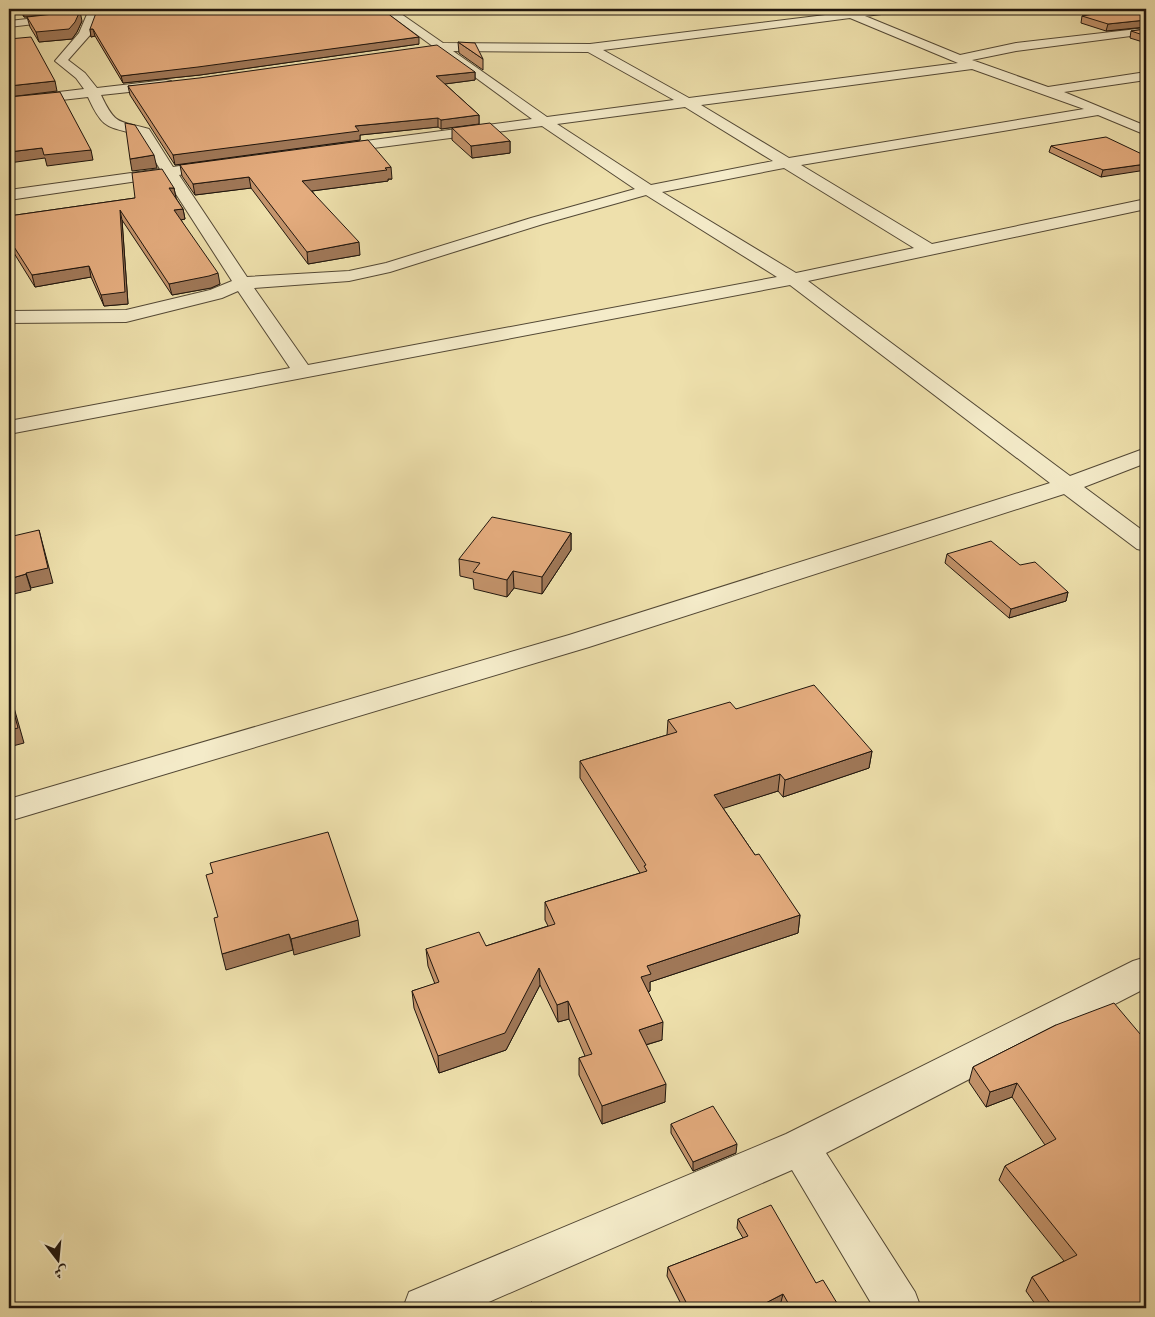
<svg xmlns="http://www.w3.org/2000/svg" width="1155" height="1317" viewBox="0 0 1155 1317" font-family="Cardo,Amiri,serif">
  <rect width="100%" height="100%" fill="#eee0ac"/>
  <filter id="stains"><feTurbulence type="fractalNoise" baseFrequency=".004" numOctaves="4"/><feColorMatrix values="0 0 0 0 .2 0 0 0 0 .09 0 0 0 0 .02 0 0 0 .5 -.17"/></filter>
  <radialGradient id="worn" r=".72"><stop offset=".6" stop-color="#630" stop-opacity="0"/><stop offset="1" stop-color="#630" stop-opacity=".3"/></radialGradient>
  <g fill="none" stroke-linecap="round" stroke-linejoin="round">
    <defs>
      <g id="minor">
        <path d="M382 9H394L443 43 590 44 874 9H903L898 12 865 16 960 55 1016 43 1146 28V34L1016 51 972 60 1048 87 1146 72V80L1064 92 1146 126V135L1098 115 801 165 932 244 1146 199V209L808 281 1070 476 1146 448V463L1084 487 1146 533V551L1137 549 1064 494 589 647 9 821V799L569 635 1050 483 790 285 9 434V421L290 368 238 291 222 298 126 322 9 323V311L126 310 210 290 232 281 165 177 9 200V190L160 169 139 135C107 126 103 130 88 97L9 106V98L84 89 76 78 55 61 79 33 88 12 92 11 98 14 91 34 68 60 85 73 97 88 166 80 171 81 172 84 171 87 166 88 101 95C116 127 119 120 149 129L173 167 218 160 223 162 226 165 223 168 179 175 247 277 349 271 386 263 531 218 635 189 542 126 335 153 330 152 328 149 330 146 335 145 532 119ZM850 18 958 63 689 98 603 50ZM453 51 588 52 674 100 547 117ZM972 69 1084 109 789 158 701 105ZM685 107 773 161 651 185 557 124ZM784 168 914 248 796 273 662 192ZM646 195 777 277 308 365 254 288 349 281 390 272 543 224Z"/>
        <path d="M64 15 68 16 70 18 68 20 9 27V21Z"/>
        <path d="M1146 957V988L826 1153 915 1292 921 1308H874L792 1170 475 1308H403L409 1292 786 1134 1133 961Z"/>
      </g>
    </defs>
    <use href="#minor" stroke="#534835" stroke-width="2"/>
    <use href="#minor" fill="#f4ebc9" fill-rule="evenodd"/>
  </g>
  <g fill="#c4946c" stroke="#1f150d">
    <path d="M19 9H101L70 12 82 21 77 32 72 39 39 42 30 27 27 17H24Z"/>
    <path d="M1070 9H1146V27L1106 31 1081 23 1082 16 1087 15Z"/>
    <path d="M90 29 419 44 200 75 123 83 95 36 91 37Z"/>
    <path d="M1146 29V43L1130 38 1131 31Z"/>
    <path d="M458 42 483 59V70L459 53Z"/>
    <path d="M475 72V80L445 84 479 115V124L441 129 438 127 360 135V140L175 165 130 95 128 86Z"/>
    <path d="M452 128 510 141V153L472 158 452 140Z"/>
    <path d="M1051 146 1146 156 1101 177 1049 152Z"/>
    <path d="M180 165 392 179H388V181L312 191 360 255 308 264 251 188 195 195 182 176Z"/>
    <path d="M174 188 176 198 183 209 185 219 181 220 220 284 211 288 172 295 122 220 128 304 104 306 91 277 35 287 9 245V216L135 198Z"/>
    <path d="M571 533V550L542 594 514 588 507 597 474 589 473 579 460 576 459 559Z"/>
    <path d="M947 554 1068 592 1066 601 1009 618 945 563Z"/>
    <path d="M736 709 872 751 869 768 783 797 778 791 723 808 755 855 800 915 798 933 650 982V991L648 992 662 1040 646 1045 665 1102 602 1124 579 1075V1058L585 1056 569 1019 558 1022 540 985 506 1050 439 1073 414 1008 412 991 435 984 428 966 426 949 486 946 548 926 545 920V902L640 873 580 778V761L667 735 668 720Z"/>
    <path d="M1056 1025 1146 1308H1038L1026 1291 1032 1277 1064 1261 999 1180 1005 1166 1045 1145 1012 1097 986 1107 969 1082 973 1067Z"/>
    <path d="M671 1124 736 1153 693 1171 671 1133Z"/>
    <path d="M738 1219 816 1283 840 1308H785L781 1302 770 1308H683L667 1276 668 1267 743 1238 737 1228Z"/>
  </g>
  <g fill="#a07858" stroke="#1f150d">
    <path d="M38 9H101L24 17 23 10Z"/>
    <path d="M80 11 82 21 77 32 72 39 39 42 36 32Z"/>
    <path d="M1146 20V27L1106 31 1108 24Z"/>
    <path d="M90 29H93L95 36 91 37Z"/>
    <path d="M419 37V44L200 75 123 83 121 76Z"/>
    <path d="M475 72V80L437 85 436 76Z"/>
    <path d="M55 81 57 91 9 97V86Z"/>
    <path d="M479 115V124L441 129V120Z"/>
    <path d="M438 118V127L360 135V140L175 165 173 155 355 126Z"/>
    <path d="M510 141V153L472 158 471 146Z"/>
    <path d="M42 148 91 150 93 160 47 166 45 158 9 163V152Z"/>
    <path d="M154 155 157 168 132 171 130 159Z"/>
    <path d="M1146 164V170L1101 177 1103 170Z"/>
    <path d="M391 167 392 179H388V181L304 192 302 181Z"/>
    <path d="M249 177 251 188 195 195 193 184Z"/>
    <path d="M169 188H174L176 198H171Z"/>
    <path d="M183 209 185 219 176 221 174 210Z"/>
    <path d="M120 210 122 220 128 304 104 306 101 295Z"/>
    <path d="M359 242 360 255 308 264 307 252Z"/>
    <path d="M89 266 91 277 35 287 32 275Z"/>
    <path d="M218 273 220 284 211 288 172 295 169 284Z"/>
    <path d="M39 530 53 583 31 588 26 573Z"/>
    <path d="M571 533V550L542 594V577Z"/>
    <path d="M513 571 514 588 507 597V580Z"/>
    <path d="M26 574 31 590 9 595V579Z"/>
    <path d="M1068 592 1066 601 1009 618 1011 609Z"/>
    <path d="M9 690 24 743 9 747Z"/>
    <path d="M872 751 869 768 783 797 785 780Z"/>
    <path d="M780 774 778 791 712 812 714 795Z"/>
    <path d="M800 915 798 933 650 982V991L640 994 641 977 647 966Z"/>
    <path d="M358 920 360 936 294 955 291 939Z"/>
    <path d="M289 934 293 950 226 970 222 954Z"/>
    <path d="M539 968 540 985 506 1050 439 1073 438 1056Z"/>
    <path d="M568 1001 569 1019 558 1022 557 1005Z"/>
    <path d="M663 1022 662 1040 638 1047 639 1030Z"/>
    <path d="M1017 1083 1012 1097 986 1107 990 1092Z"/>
    <path d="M666 1084 665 1102 602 1124V1106Z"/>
    <path d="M737 1144 736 1153 693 1171V1162Z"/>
    <path d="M783 1294 781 1302 770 1308H756Z"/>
  </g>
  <g fill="#e4ac7e" stroke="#1f150d">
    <path d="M22 9H38L23 10Z"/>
    <path d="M128 9H383L391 16 419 37 198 67 121 76 93 29H90L96 13Z"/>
    <path d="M1088 9H1146V20L1108 24 1082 16 1100 13Z"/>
    <path d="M80 11 75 22 69 29 36 32 27 17Z"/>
    <path d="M1146 29V36L1131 31Z"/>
    <path d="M31 37 55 81 9 86V39Z"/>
    <path d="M458 42 475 43 483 59Z"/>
    <path d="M437 45 475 72 436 76 479 115 441 120 438 118 355 126 359 131 173 155 128 86 199 78Z"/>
    <path d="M60 92 91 150 44 155 42 148 9 152V97Z"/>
    <path d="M125 123 135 125 154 155 130 159Z"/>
    <path d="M490 123 510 141 471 146 452 128Z"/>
    <path d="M1106 137 1146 156V164L1103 170 1051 146Z"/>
    <path d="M368 140 391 167 385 168 387 170 302 181 359 242 307 252 249 177 193 184 180 165Z"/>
    <path d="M162 169 174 188H169L183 209 174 210 218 273 209 276 169 284 120 210 125 292 101 295 89 266 32 275 9 239V216L135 198 132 173Z"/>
    <path d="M492 517 571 533 542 577 513 571 507 580 473 572 480 563 459 559Z"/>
    <path d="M39 530 48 568 26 573V574L9 579V537Z"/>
    <path d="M991 541 1020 565 1035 562 1068 592 1011 609 947 554Z"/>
    <path d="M814 685 872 751 785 780 780 774 714 795 755 855 759 854 800 915 647 966 651 974 641 977 663 1022 639 1030 666 1084 602 1106 579 1058 592 1054 568 1001 557 1005 539 968 505 1033 438 1056 412 991 439 982 426 949 479 932 486 946 555 924 545 902 647 871 644 866 646 865 580 761 677 732 668 720 730 702 736 709Z"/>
    <path d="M9 694 18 728 9 730Z"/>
    <path d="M328 832 358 920 291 939 289 934 222 954 214 918 218 917 206 875 213 873 210 863Z"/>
    <path d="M1114 1003 1146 1041V1308H1041L1050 1303 1032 1277 1077 1255 1005 1166 1056 1139 1017 1083 990 1092 973 1067 1056 1025Z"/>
    <path d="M713 1106 737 1144 693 1162 671 1124Z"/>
    <path d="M771 1205 816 1283 823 1280 840 1308H791L783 1294 756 1308H689L668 1267 748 1236 738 1219Z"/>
    <path d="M532 1302 534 1308H516Z"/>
  </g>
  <rect width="1155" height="1317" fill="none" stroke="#eee0ac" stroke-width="30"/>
  <rect x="10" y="10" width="1135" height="1297" fill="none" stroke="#1f150d" stroke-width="2.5"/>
  <rect x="15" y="15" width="1125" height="1287" fill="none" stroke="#1f150d"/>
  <g transform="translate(58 1260) rotate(164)" stroke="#f4ebc9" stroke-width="4" paint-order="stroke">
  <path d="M0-4L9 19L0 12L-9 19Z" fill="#1f150d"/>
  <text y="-8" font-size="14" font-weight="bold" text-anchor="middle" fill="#1f150d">ش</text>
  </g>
  <rect width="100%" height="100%" filter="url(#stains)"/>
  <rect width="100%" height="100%" fill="url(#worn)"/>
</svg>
